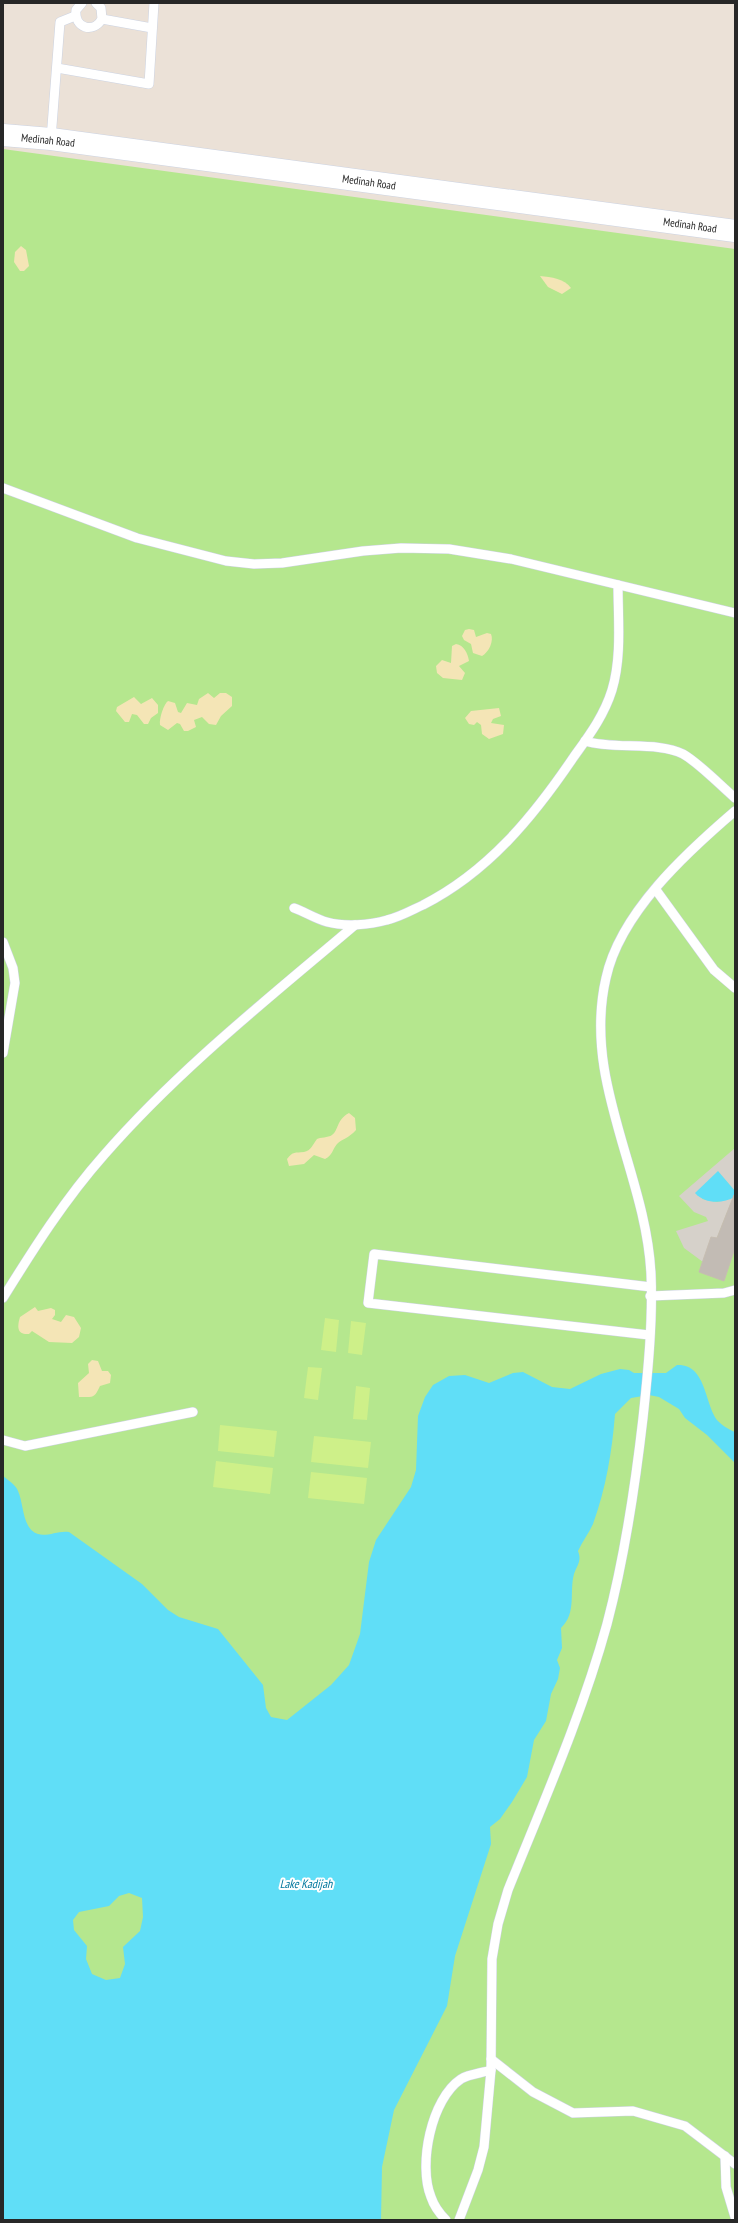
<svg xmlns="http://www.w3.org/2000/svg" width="738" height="2223" viewBox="0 0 738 2223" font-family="'PT Sans Narrow',sans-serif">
  <rect width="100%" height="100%" fill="#ebe1d7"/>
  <path fill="#b5e78e" d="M3 149 735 249V2220H3Z"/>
  <g fill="#f4e5b6">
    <path d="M21 246 26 250 29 266 24 271H20L14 262 15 252Z"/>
    <path d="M540 276C551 277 565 279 571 288L562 294 548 287Z"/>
    <path d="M469 629 474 630 476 637 487 633 491 634C494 641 489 652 482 656L473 653 471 644 464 640 462 636 465 630Z"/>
    <path d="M456 644C464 645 468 654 469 661L459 666 465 673 462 680 443 678 437 673 436 666 442 660 451 663 452 646Z"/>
    <path d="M208 693 214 698 220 693H226L232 697V706L221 716 216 725 209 724 202 717 194 720 196 727 188 731H184L180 724 177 723 168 730 160 725C159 718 164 704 168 701L175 703 178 712 181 713 187 703 197 705 199 699Z"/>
    <path d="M134 697 141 704 152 698 158 705V713L151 718 148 724H144L137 715 132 714 129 722H125L116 711 117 707Z"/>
    <path d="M499 708 501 716 493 719 491 723 504 725 503 734 489 739 482 734 481 725 477 722 474 725 469 724 465 718 471 711Z"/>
    <path d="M349 1113 355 1118 356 1130C349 1138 342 1139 337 1144 332 1150 333 1155 325 1159L314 1155 304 1164 289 1166 287 1159C293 1151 295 1153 304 1152 311 1151 313 1144 317 1139 320 1137 328 1138 332 1135 339 1130 336 1120 349 1113Z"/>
    <path d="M35 1307 38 1311 51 1308 55 1310V1315L52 1319 61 1322 66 1315 74 1317 81 1328 79 1337 72 1343 49 1342 32 1331 29 1334C17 1335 17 1327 20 1317Z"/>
    <path d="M92 1360 98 1361 102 1371H108L111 1375 110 1383 100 1386C94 1399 93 1397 79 1397L78 1383 89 1373 88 1364Z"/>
  </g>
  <g fill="#cef089">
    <path d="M325 1318 339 1320 336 1352 321 1350Z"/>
    <path d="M351 1321 366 1323 362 1355 348 1353Z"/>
    <path d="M308 1367 322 1368 318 1400 304 1398Z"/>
    <path d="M356 1386 370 1388 367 1420 353 1419Z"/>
    <path d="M220 1425 277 1431 274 1457 218 1451Z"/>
    <path d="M314 1436 371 1442 368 1468 311 1462Z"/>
    <path d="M216 1461 273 1468 270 1494 213 1487Z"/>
    <path d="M311 1472 367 1478 364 1504 308 1498Z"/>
  </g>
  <path fill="#d6d1ca" d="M735 1148V1191L718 1172 702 1199 717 1202 735 1197V1215L727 1213 717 1238 703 1262 684 1248 676 1231 708 1221 706 1217 694 1212 679 1196Z"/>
  <g fill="#60def7" fill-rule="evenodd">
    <path d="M718 1171 735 1191V1197C722 1204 705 1204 695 1193Z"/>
    <path d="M677 1365C708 1364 704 1407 719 1422 723 1426 730 1430 735 1432V1463L707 1435 685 1418 679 1409 659 1397 649 1395 631 1398 615 1414C612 1452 606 1488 593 1524 589 1533 582 1542 578 1551 582 1561 577 1565 574 1574 569 1592 577 1613 561 1628L562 1648 557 1660 560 1668 558 1679 551 1694 546 1721 534 1740 527 1777 512 1802 500 1819 490 1827 491 1844 455 1956 447 2006 394 2110 382 2167 381 2220H3V1476C8 1480 16 1485 18 1491 24 1504 22 1529 38 1534 47 1537 59 1530 69 1532L142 1584 168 1610 179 1617 218 1629 263 1685 266 1708 271 1717 287 1720 331 1685 349 1665 360 1634 369 1562 376 1540 411 1487 416 1470 418 1416 425 1397 433 1385 449 1376 465 1375 489 1383 513 1373 523 1372 552 1387 570 1389 601 1374 620 1369 629 1370 634 1373H666ZM129 1893 142 1898 143 1917 140 1931 123 1947 125 1964 120 1978 106 1980 92 1974 86 1959 87 1946 74 1930 73 1920 79 1912 109 1906 119 1896Z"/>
  </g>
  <path fill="#c2bbb4" stroke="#c6bdb1" d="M734 1195 735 1248 724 1281 699 1272 711 1237 717 1238Z"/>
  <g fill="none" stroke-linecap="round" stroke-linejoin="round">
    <defs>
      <g id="lane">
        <path d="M82 3 76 10C74 28 93 34 102 19L101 8 96 3"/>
        <path d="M102 19 152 28"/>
        <path d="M57 68 149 84 154 3"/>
        <path d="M51 139 60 22 75 16"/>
        <path d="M3 488 137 538 226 561 254 564 282 563 363 551 401 548 449 549 511 559 735 613"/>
        <path d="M585 741C614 750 658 741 683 754 699 763 721 786 735 798"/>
        <path d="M656 890 714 970 735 988"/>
        <path d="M294 908C305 912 316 919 327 922 345 927 370 925 387 920 400 917 412 910 423 905 488 872 533 817 573 758 588 737 604 716 612 690 622 657 618 619 618 585"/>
        <path d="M3 942 13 968 15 983 3 1053"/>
        <path d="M650 1296 724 1293 735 1290"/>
        <path d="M3 1298C34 1248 65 1199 104 1155 179 1069 269 998 355 925"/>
        <path d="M649 1335 368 1303 374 1254 651 1287"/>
        <path d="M3 1440 25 1446 193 1412"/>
        <path d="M491 2059 533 2092 573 2113 633 2111 685 2126 735 2164"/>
        <path d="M725 2156 726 2187 735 2217"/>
        <path d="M446 2220C439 2213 434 2206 431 2197 418 2165 431 2099 461 2079 469 2074 482 2073 491 2070"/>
        <path d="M459 2220 478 2170 484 2147 491 2070 492 1959 498 1924 508 1890C543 1803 582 1715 607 1624 625 1556 635 1488 643 1418 648 1371 653 1321 651 1274 646 1173 582 1081 606 978 620 913 686 853 735 811"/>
      </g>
      <path id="secondary" d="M3 135 51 139 735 231"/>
    </defs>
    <use href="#lane" stroke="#ccd3e2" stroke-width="10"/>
    <use href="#secondary" stroke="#ccd3e2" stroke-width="23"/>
    <use href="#lane" stroke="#fff" stroke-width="9"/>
    <use href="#secondary" stroke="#fff" stroke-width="22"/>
  </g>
  <g text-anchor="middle" stroke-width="4" stroke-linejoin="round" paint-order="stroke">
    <g font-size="11" fill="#272727" stroke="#fff">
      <text transform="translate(48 140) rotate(6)" y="4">Medinah Road</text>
      <text transform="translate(369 182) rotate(8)" y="4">Medinah Road</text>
      <text transform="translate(690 225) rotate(8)" y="4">Medinah Road</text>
    </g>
    <g font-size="12" font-style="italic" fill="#03799f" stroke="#fff">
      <text x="306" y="1888">Lake Kadijah</text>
    </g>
  </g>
  <rect width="738" height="2223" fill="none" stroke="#272727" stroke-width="8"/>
</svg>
